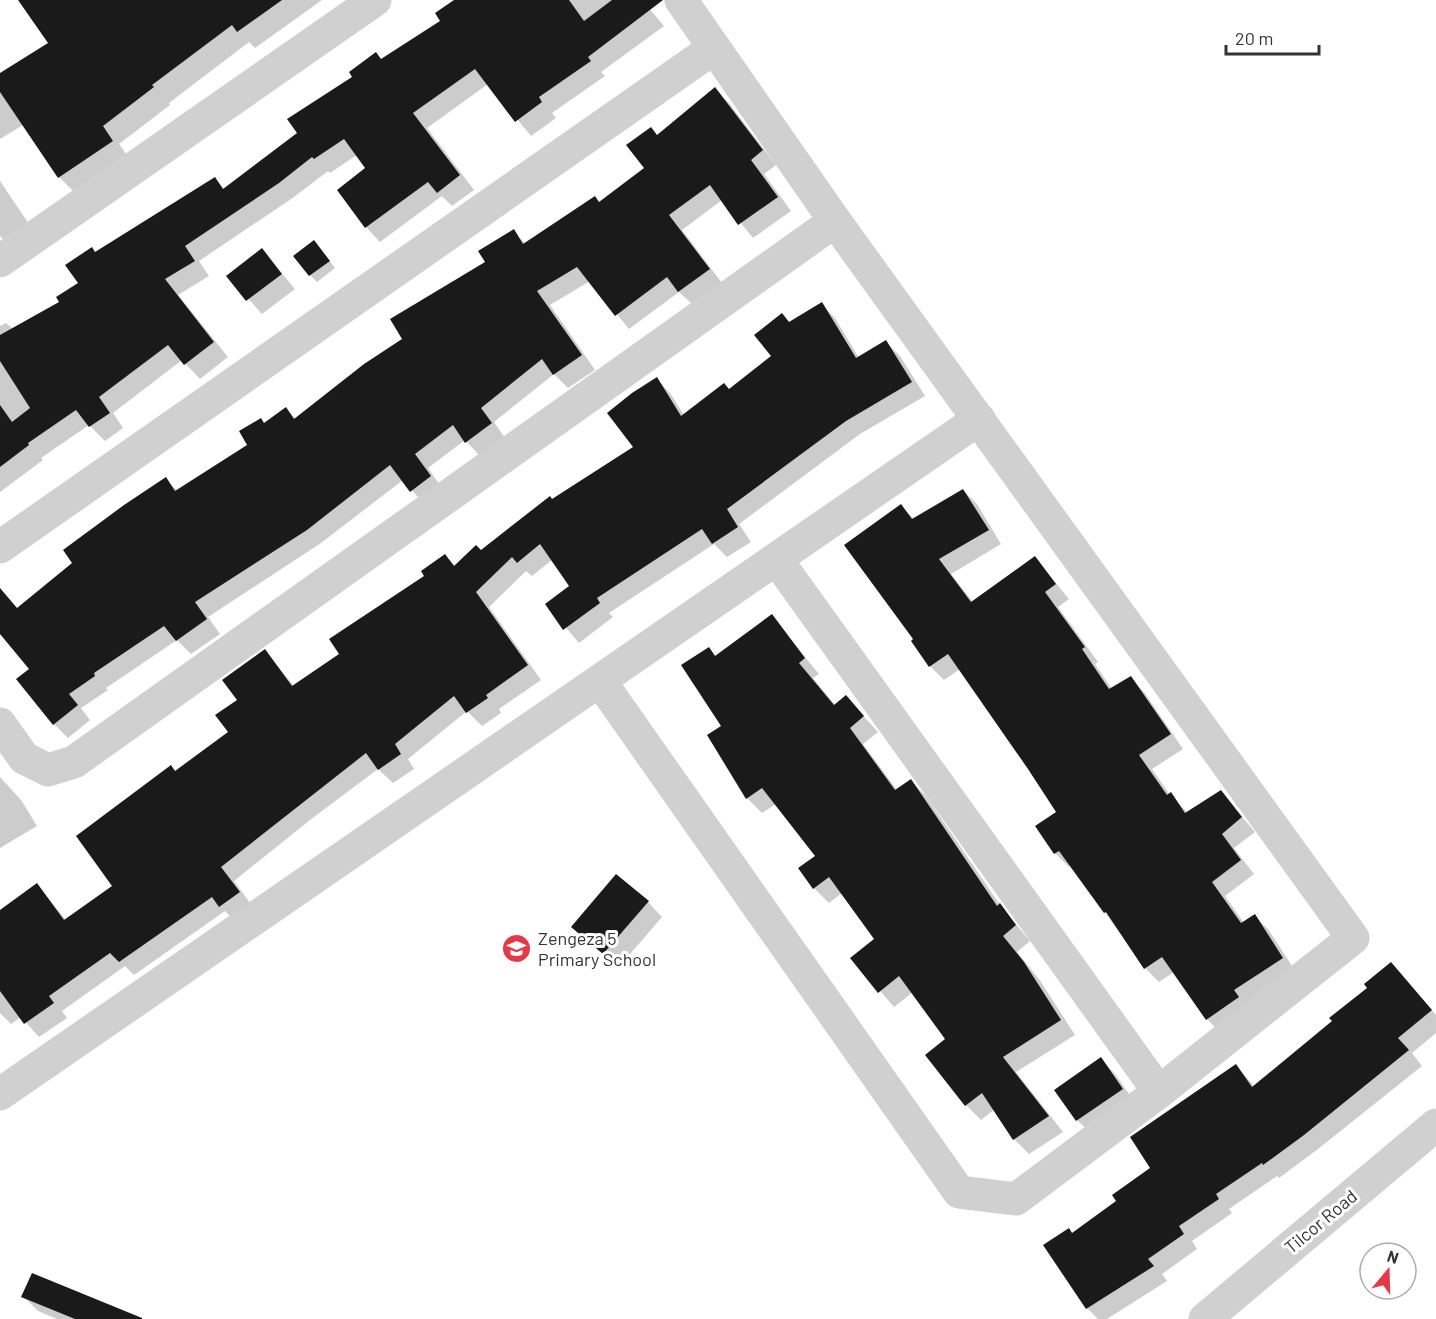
<svg xmlns="http://www.w3.org/2000/svg" width="1436" height="1319" viewBox="0 0 1436 1319" font-family="Barlow,sans-serif">
  <rect width="100%" height="100%" fill="#fff"/>
  <g fill="#0003">
    <path d="M31 0H322L255 48 249 42 169 103 170 105 119 144 129 158 76 194 59 177 23 125 0 139V75L50 44Z"/>
    <path d="M457 0H642L664 26 601 72 605 76 552 113 556 118 531 136 488 84 427 128 474 190 452 206 442 196 380 242 366 227 367 168 357 155 330 173 328 171 294 197 199 261 209 276 178 295 228 357 200 379 182 360 113 413 123 428 105 441 89 425 41 458 43 460 0 492V326L6 323 13 329 61 302 80 284 96 253 215 179 225 190 299 133 382 61 442 21Z"/>
    <path d="M715 90 729 103 776 165 764 174 791 211 753 238 722 200 682 230 722 283 693 305 679 292 629 329 590 281 550 305 595 370 568 388 554 374 494 422 505 438 480 456 465 440 428 468 444 491 425 505 403 480 321 543 208 617 220 634 191 654 177 640 106 688 108 690 81 708 90 720 68 738 54 724 31 669 0 632V617L17 610 74 564 165 479 178 491 250 445 265 424 286 409 296 419 404 339 487 263 513 231 526 244 595 198 600 203 646 169 651 129 658 136Z"/>
    <path d="M0 181 31 227 7 243 0 236Z"/>
    <path d="M320 249 335 268 317 282 310 275Z"/>
    <path d="M262 250 295 289 262 314 228 276Z"/>
    <path d="M821 304 835 318 859 358 886 342 900 356 925 396 860 434 739 524 751 542 727 557 714 544 609 613 613 617 579 643 547 605 571 586 552 560 532 576 526 571 489 607 541 680 499 709 501 713 482 726 467 711 408 759 414 769 393 783 378 769 310 820 234 881 253 907 234 920 225 911 134 975 125 966 62 1011 67 1018 39 1037 21 1017 11 1024 0 1013V912L37 885 66 920 114 886 176 772 230 732 239 700 265 651 294 686 341 654 427 577 445 556 456 566 481 552 552 501 635 447 656 379 670 393 684 415 730 391 773 356 790 323Z"/>
    <path d="M963 490 977 504 1001 544 951 574 973 602 1035 558 1069 599 1058 607 1098 662 1095 664 1112 689 1130 678 1144 692 1183 749 1152 769 1170 795 1188 813 1221 792 1255 832 1234 848 1254 874 1225 896 1244 923 1254 916 1268 929 1296 972 1221 1033 1207 1019 1174 972 1159 982 1145 968 1071 865 1069 867 1055 853 1058 812 960 669 944 680 930 666 915 640 901 506 914 519Z"/>
    <path d="M771 616 819 674 813 678 835 705 846 697 878 732 863 744 897 790 911 781 926 796 1000 905 1030 941 1017 952 1039 979 1075 1035 1016 1072 1063 1132 1029 1154 1014 1139 995 1109 981 1120 966 1105 947 1039 913 992 894 1007 852 958 876 939 842 893 829 903 814 888 817 856 776 804 762 813 747 798 709 735 723 726 709 649 717 657Z"/>
    <path d="M0 777 21 800 37 826 0 848Z"/>
    <path d="M648 902 662 917 618 968 573 927Z"/>
    <path d="M1391 964 1436 1015V1033L1412 1053 1422 1066 1318 1149 1279 1178 1277 1176 1229 1209 1232 1213 1192 1241 1197 1249 1162 1274 1167 1281 1107 1319H1098L1087 1308 1069 1230 1073 1234 1119 1202 1152 1168 1236 1066 1254 1086 1334 1021Z"/>
    <path d="M1101 1059 1115 1074 1136 1104 1092 1134 1077 1120Z"/>
    <path d="M23 1296 124 1319H57L38 1311Z"/>
  </g>
  <g fill="#1a1a1a">
    <path d="M18 0H282L237 32 232 25 152 85 154 87 103 126 113 141 58 178 0 92V73L48 43Z"/>
    <path d="M454 0H569L584 21 612 0H663L588 57 591 61 539 97 542 102 515 122 475 69 413 113 460 175 437 193 428 182 365 228 337 190 365 168 344 139 314 159 312 157 279 183 185 246 195 261 165 279 214 342 184 365 168 345 99 397 110 413 89 427 76 410 28 443 29 445 0 467V405L12 422 30 408 0 361V335L59 302 56 297 78 283 65 265 92 247 95 252 215 177 223 189 297 133 287 119 352 77 349 72 376 52 381 59 440 21 435 13Z"/>
    <path d="M715 87 763 150 751 160 778 197 738 225 710 185 669 215 710 269 678 292 667 277 615 316 577 267 537 291 582 355 553 375 542 359 481 408 492 423 465 443 453 425 415 454 431 476 410 492 390 465 307 530 195 602 207 619 176 641 164 626 94 673 95 676 69 694 78 705 53 725 16 679 29 669 0 634V588L17 608 72 563 63 550 124 505 166 477 175 491 247 445 239 431 261 418 264 423 286 407 294 419 364 364 402 339 390 319 485 262 478 251 514 229 523 244 595 196 599 202 644 168 626 145 651 127 657 135Z"/>
    <path d="M314 240 330 261 309 276 293 256Z"/>
    <path d="M262 248 282 274 246 301 226 276Z"/>
    <path d="M822 302 856 358 886 340 912 382 846 421 727 509 738 527 712 544 702 529 597 598 600 603 563 630 545 604 569 586 540 544 517 563 512 557 476 592 528 665 486 695 488 698 466 713 454 696 395 744 401 754 378 770 366 753 221 867 240 892 219 907 212 897 119 962 110 953 49 996 54 1003 24 1024 0 991V910L37 883 64 920 112 886 76 836 171 765 175 771 228 732 215 715 237 700 222 680 265 649 292 686 339 654 329 639 424 576 421 571 445 554 454 566 476 545 481 550 550 496 552 499 633 447 607 413 632 393 657 377 681 416 724 383 729 389 771 356 754 335 782 313 789 322Z"/>
    <path d="M963 489 989 530 939 559 971 602 1035 556 1056 584 1045 592 1085 647 1082 649 1109 689 1131 676 1171 734 1139 755 1167 795 1171 792 1185 813 1221 790 1242 817 1222 834 1241 860 1212 882 1241 923 1255 914 1283 958 1234 990 1239 997 1206 1020 1162 957 1144 969 1106 912 1104 913 1059 851 1054 854 1035 826 1056 812 1028 769 948 654 929 667 911 641 913 639 844 545 901 504 912 519Z"/>
    <path d="M772 614 805 658 799 663 834 705 846 695 864 716 850 728 895 790 911 779 997 906 1000 903 1016 925 1003 936 1024 962 1061 1020 1003 1057 1049 1116 1013 1140 982 1093 965 1106 925 1055 945 1039 899 976 878 993 850 958 874 939 829 877 813 889 798 868 815 856 762 788 746 799 707 735 721 726 681 665 709 647 715 656Z"/>
    <path d="M616 874 649 901 603 954 571 927Z"/>
    <path d="M1391 962 1432 1010 1398 1038 1409 1050 1304 1135 1263 1165 1262 1163 1216 1194 1219 1199 1179 1226 1184 1234 1148 1259 1154 1266 1086 1309 1043 1245 1069 1228 1072 1233 1116 1201 1112 1195 1150 1168 1130 1137 1236 1064 1252 1087 1332 1021 1329 1018 1367 988 1364 984Z"/>
    <path d="M1101 1057 1123 1089 1076 1121 1054 1090Z"/>
    <path d="M32 1273 142 1318V1319H75L21 1297Z"/>
  </g>
  <g fill="none" stroke-linecap="round" stroke-linejoin="round">
    <g stroke="#d0d0d0" stroke-width="33">
      <path d="M0 261 375 0"/>
      <path d="M0 547 714 48"/>
      <path d="M777 560 1159 1092"/>
      <path d="M600 681 959 1192 1016 1199 1159 1092 1353 938 835 221 681 0"/>
      <path d="M0 724 24 758 48 770 74 762 835 221"/>
      <path d="M0 1094 979 419"/>
      <path d="M1205 1319 1436 1125"/>
    </g>
  </g>
  <defs>
    <symbol id="school-disc" viewBox="-11 -11 22 22"><circle r="9.5" fill="#e63946" stroke="#fff"/><path d="M0-5L7-2L0 1L-7-2ZM-4 1L0 2.5L4 1V4Q0 6-4 4Z" fill="#fff"/></symbol>
  </defs>
  <g fill-rule="evenodd">
    <use href="#school-disc" x="500" y="932" width="33" height="33"/>
  </g>
  <g text-anchor="middle" stroke-width="6" stroke-linejoin="round" paint-order="stroke">
    <g font-size="18" fill="#333" stroke="#fff" text-anchor="start">
      <text x="538" y="945">Zengeza 5<tspan x="538" dy="21">Primary School</tspan></text>
    </g>
    <g font-size="18" fill="#333" stroke="#fff">
      <text transform="translate(1321 1222) rotate(-40)" y="6">Tilcor Road</text>
    </g>
  </g>
  <g transform="translate(1388 1271) rotate(19)"><circle r="28" fill="#ffffff" stroke="#adadad" stroke-width="1.5"/>
  <path d="M0-4.5L10 22L0 15L-10 22Z" fill="#e63946"/>
  <text y="-9" font-size="16" font-weight="bold" text-anchor="middle" fill="#333333">N</text>
  </g>
  <path d="M1226 45v9h93v-9" fill="none" stroke="#333333" stroke-width="3"/>
  <text x="1235" y="45" font-size="18" fill="#333333" stroke="#ffffff" stroke-width="4.5" paint-order="stroke">20 m</text>
</svg>
